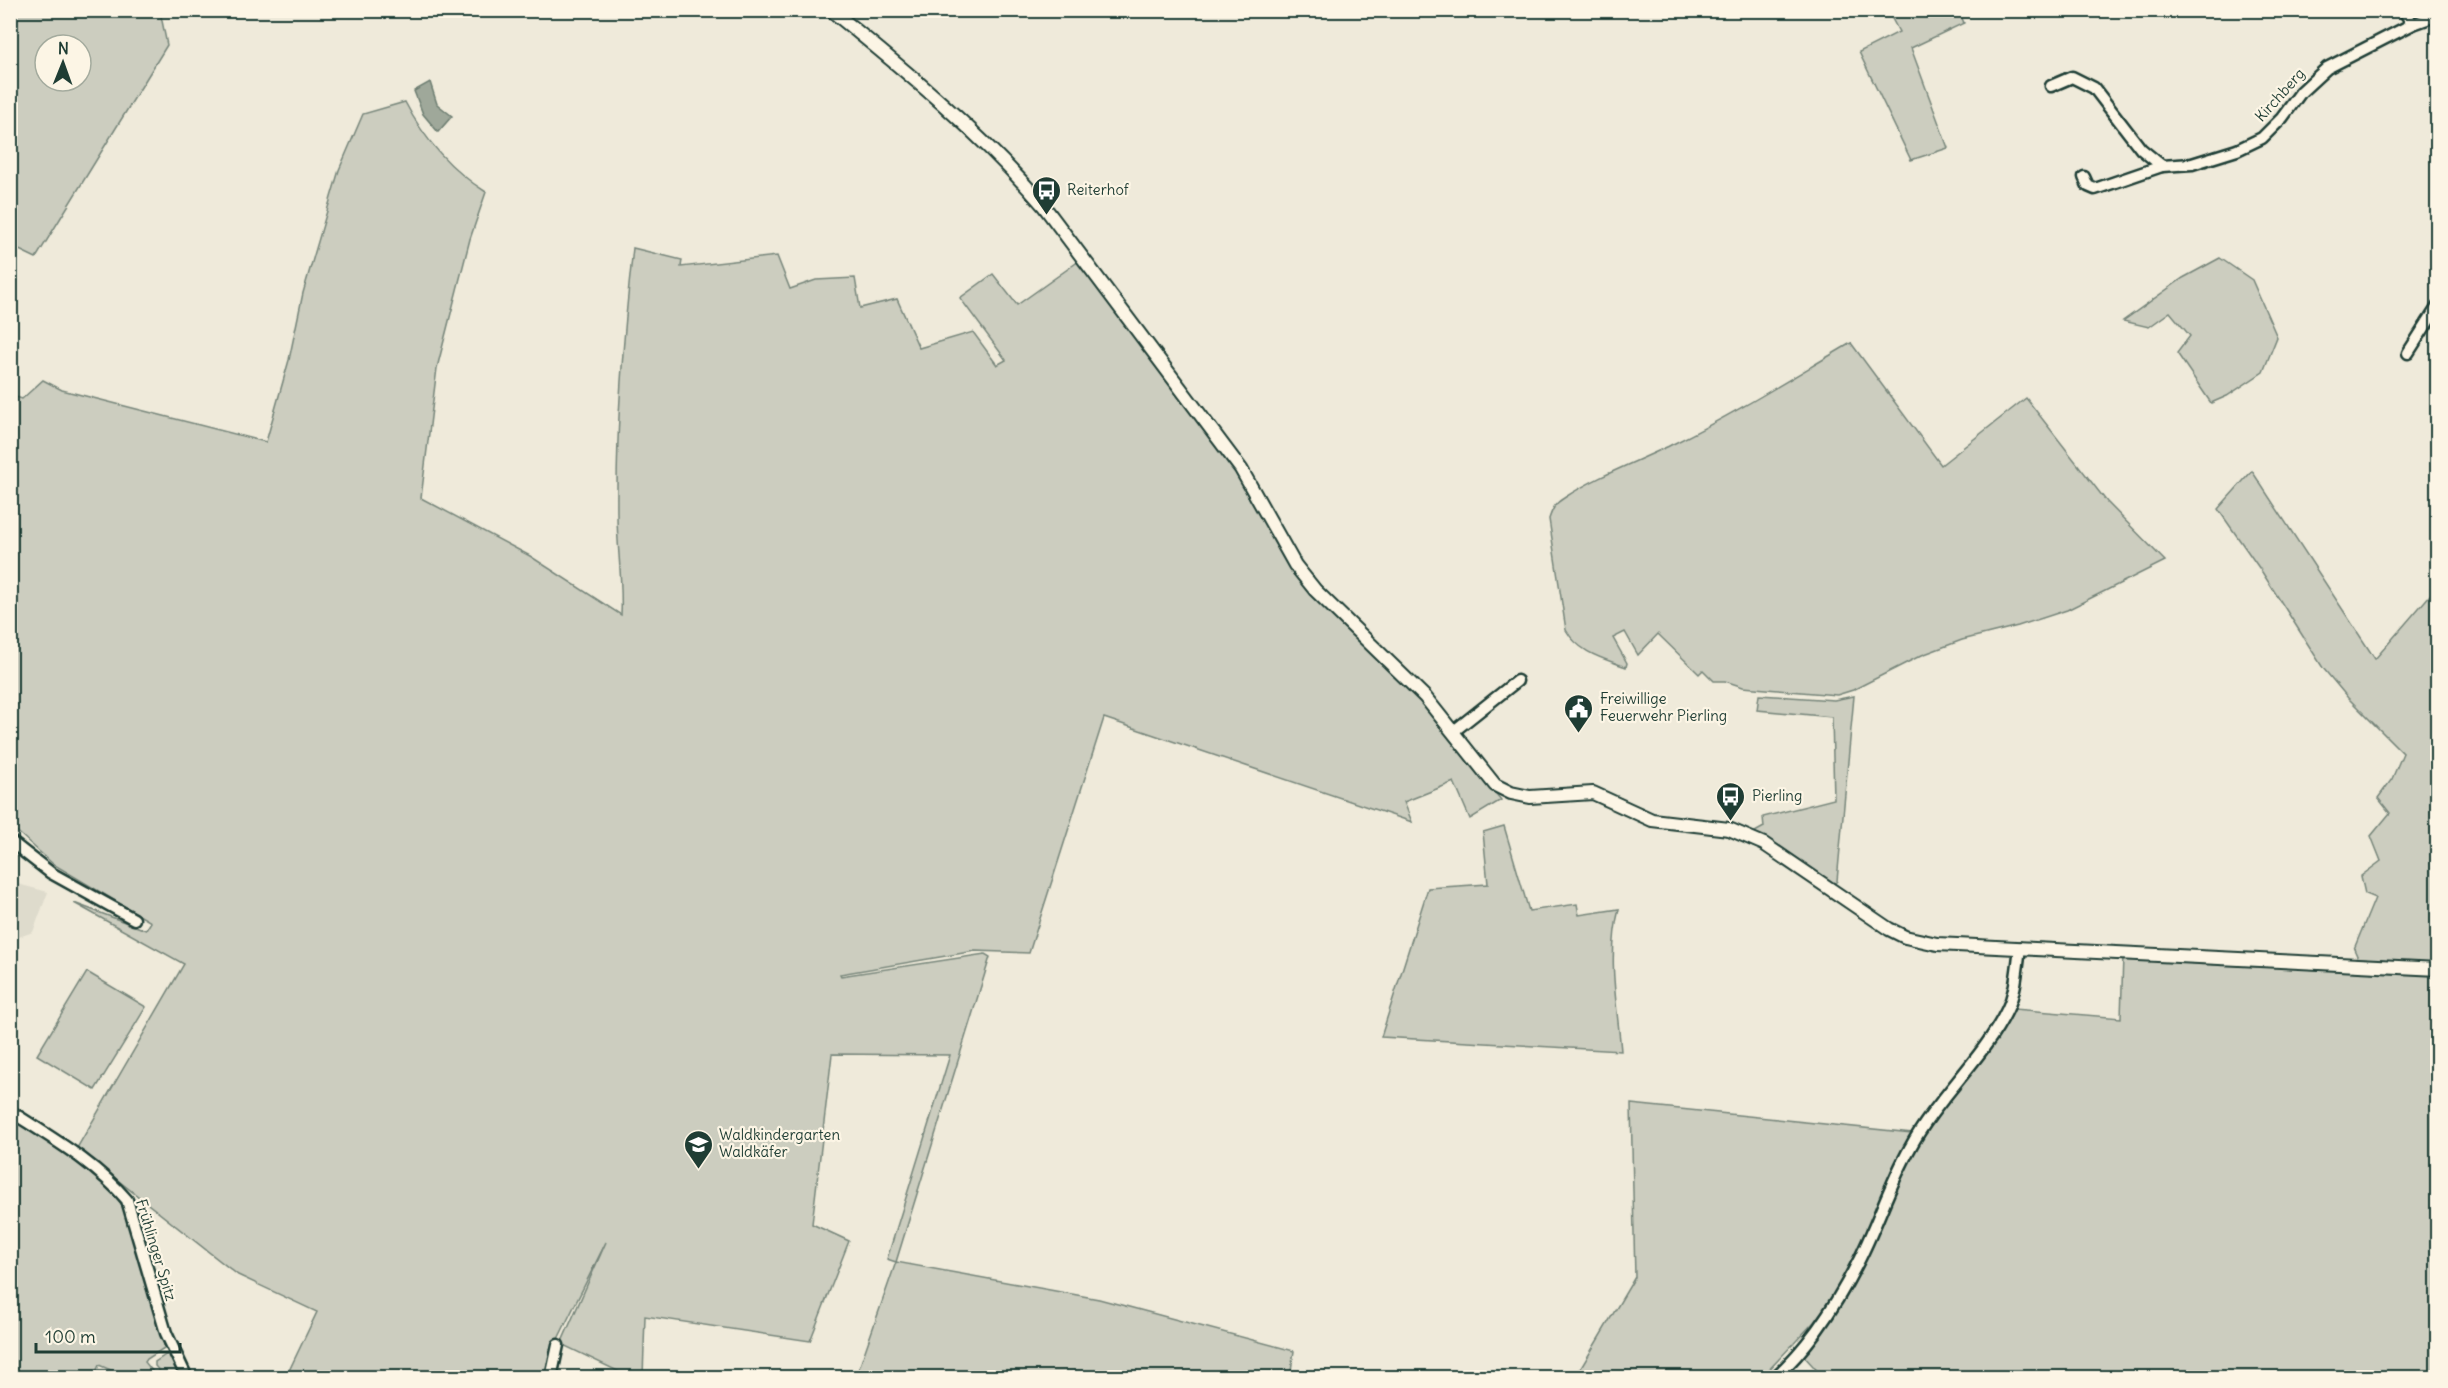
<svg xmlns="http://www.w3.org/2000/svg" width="2448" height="1388" viewBox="0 0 2448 1388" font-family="Delius,sans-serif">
  <rect width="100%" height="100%" fill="#efeada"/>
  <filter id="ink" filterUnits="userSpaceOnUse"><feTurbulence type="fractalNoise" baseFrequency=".0167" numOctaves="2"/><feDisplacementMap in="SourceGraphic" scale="12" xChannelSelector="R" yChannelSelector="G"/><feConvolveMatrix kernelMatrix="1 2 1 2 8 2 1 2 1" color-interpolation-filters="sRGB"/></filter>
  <g filter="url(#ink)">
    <path fill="#dedbcc" d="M10 882 48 892 33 932 19 937 17 942 11 946Z"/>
    <g fill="#cccdbf" stroke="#76857a" stroke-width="1.5" fill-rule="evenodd">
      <path d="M10 11H160L167 45 36 258 11 246ZM45 45H81V81H45Z"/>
      <path d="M1888 11H1959L1964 23 1911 48 1948 148 1911 160 1859 52 1899 32Z"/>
      <path d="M405 102C424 139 451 170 486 192L470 239 437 368 421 498 530 556 621 615C623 582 617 548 617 514 616 425 623 337 633 248L682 260 681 267 777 256 790 289 816 280 855 278 860 308 897 299 919 348 973 332 997 365 1006 360 960 298 993 274 1017 305 1079 261 1238 473 1292 569 1422 701 1501 800 1470 819 1454 782 1404 802 1412 822 1104 718 1029 953 975 951 840 974 841 976 985 954 990 957 896 1262 1099 1299 1294 1351 1290 1377H856L896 1262 887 1259 950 1055 832 1054 812 1224 849 1241 810 1341 645 1316 643 1377H630L561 1344 606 1242 557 1341 548 1377H286L317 1312 238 1275 77 1148 184 964 74 903 146 930 151 922 53 864 11 826 10 395 22 399 43 380 62 390 266 442 289 360 303 293 339 170 363 114Z"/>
      <path d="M2220 258 2252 280 2277 337 2263 372 2227 396 2211 403 2177 353 2190 336 2170 312 2149 327 2123 321 2183 278Z"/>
      <path d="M1851 343 1941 465 2026 398 2107 502 2165 561 2067 610 2018 626 1962 640 1922 655 1853 690 1837 695 1743 687 1725 681H1714L1703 670 1699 674 1658 634 1638 655 1625 632 1613 638 1627 663 1626 667C1602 658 1579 653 1566 630L1549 519C1552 510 1555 503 1564 498 1599 475 1639 461 1675 443 1736 413 1793 377 1851 343Z"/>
      <path d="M2252 471 2375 659 2437 587V963L2358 958 2354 949 2375 898 2365 894 2361 876 2381 861 2371 836 2390 813 2378 798 2392 779 2403 753 2348 698 2323 668 2262 572 2218 509Z"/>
      <path d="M1759 695 1834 700 1854 696 1837 881 1833 885 1753 833 1764 827 1763 817 1834 799 1832 717 1757 710Z"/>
      <path d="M1504 826 1529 911 1577 904 1579 915 1619 909C1607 955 1617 1004 1621 1051L1381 1037 1428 888 1488 884 1483 832Z"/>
      <path d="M2123 956 2437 974V1377L1824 1378 1802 1354 1840 1303 1912 1149 2014 1009 2121 1018Z"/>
      <path d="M87 972 146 1007 95 1090 37 1055Z"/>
      <path d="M1631 1104 1912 1133 1843 1282 1814 1322 1762 1377 1575 1378 1635 1277Z"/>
      <path d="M10 1117 71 1156 113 1192 126 1211 164 1340V1348L147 1359 145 1362 157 1377H127L99 1365 94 1377H11Z"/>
      <path d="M167 1354 174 1360 183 1377H165L155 1366V1362Z"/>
    </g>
    <path fill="#9fa89a" stroke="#6c7d71" stroke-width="1.5" d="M430 82 437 104 452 116 438 132 423 114 414 91Z"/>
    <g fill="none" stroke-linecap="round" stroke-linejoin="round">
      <defs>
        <g id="minor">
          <path d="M2403 10 2413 24"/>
          <path d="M2051 86 2072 77 2094 88 2141 149 2162 166 2192 164 2237 150 2262 138 2282 118 2301 92 2327 68 2413 24 2438 15"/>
          <path d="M2084 177 2088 186 2095 189 2162 166"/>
          <path d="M2408 353 2438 306"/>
          <path d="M1454 731 1517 681"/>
          <path d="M10 841 51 873 134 919"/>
          <path d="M10 1111C50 1137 96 1163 127 1200L166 1333 187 1378"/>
          <path d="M551 1378 558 1345"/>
          <path d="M1774 1378C1809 1347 1836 1305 1857 1264 1877 1226 1889 1185 1910 1148 1936 1099 1984 1058 2007 1010 2016 992 2017 968 2020 948"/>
        </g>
        <path id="major" d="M831 10C906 71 980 132 1043 205L1241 469 1295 565 1315 590 1425 697 1495 785 1511 793 1530 797 1593 793 1652 820 1729 829 1764 844 1889 929 1905 937 1937 944 2438 969"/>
      </defs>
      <use href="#minor" stroke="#1f3d34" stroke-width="15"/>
      <use href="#major" stroke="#1f3d34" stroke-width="16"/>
      <use href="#minor" stroke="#fcf5e5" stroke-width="10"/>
      <use href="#major" stroke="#fcf5e5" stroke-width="12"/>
    </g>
  </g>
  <defs>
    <symbol id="bus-pin" viewBox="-11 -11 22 30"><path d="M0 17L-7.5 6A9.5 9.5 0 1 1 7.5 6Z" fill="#1f3d34" stroke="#fcf5e5"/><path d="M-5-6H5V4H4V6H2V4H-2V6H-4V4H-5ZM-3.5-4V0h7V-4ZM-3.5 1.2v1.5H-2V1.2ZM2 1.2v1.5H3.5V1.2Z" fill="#fff"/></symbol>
    <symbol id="civic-pin" viewBox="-11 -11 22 30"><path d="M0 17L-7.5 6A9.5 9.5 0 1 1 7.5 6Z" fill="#1f3d34" stroke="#fcf5e5"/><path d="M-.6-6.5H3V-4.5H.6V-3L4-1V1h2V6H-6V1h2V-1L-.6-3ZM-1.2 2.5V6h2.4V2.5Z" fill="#fff"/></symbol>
    <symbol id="school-pin" viewBox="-11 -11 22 30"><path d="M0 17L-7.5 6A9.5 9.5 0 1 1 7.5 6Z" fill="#1f3d34" stroke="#fcf5e5"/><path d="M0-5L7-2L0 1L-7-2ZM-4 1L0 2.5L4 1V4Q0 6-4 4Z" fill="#fff"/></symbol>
  </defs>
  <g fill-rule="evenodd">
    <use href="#bus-pin" x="1030" y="174" width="33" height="45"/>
    <use href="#civic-pin" x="1562" y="692" width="33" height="45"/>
    <use href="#bus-pin" x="1714" y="780" width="33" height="45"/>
    <use href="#school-pin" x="682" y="1128" width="33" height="45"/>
  </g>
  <g text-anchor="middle" stroke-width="4.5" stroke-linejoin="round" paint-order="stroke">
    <g font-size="15" fill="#1f3d34" stroke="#fcf5e5">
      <text transform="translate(2280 95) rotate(-48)" y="5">Kirchberg</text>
      <text transform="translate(156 1250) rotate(73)" y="5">Frühlinger Spitz</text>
    </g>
    <g font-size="15" fill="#1f3d34" stroke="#fcf5e5" text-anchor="start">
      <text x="1067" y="195">Reiterhof</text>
      <text x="1600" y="704">Freiwillige<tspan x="1600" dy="17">Feuerwehr Pierling</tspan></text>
      <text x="1752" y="801">Pierling</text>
      <text x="719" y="1140">Waldkindergarten<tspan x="719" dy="17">Waldkäfer</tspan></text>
    </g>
  </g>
  <rect width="2448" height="1388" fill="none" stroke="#fcf5e5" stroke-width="36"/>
  <rect x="18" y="18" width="2412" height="1352" fill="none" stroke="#1f3d34" stroke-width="2" filter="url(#ink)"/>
  <g transform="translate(63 63) rotate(1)"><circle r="28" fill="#fcf5e5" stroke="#a4ab9e" stroke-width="1.5"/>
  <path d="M0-4.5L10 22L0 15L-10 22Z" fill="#1f3d34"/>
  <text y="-9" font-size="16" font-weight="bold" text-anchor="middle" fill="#1f3d34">N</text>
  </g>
  <path d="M36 1343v9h144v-9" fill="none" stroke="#1f3d34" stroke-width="3"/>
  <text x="45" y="1343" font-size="18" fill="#1f3d34" stroke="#fcf5e5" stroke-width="4.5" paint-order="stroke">100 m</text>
</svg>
